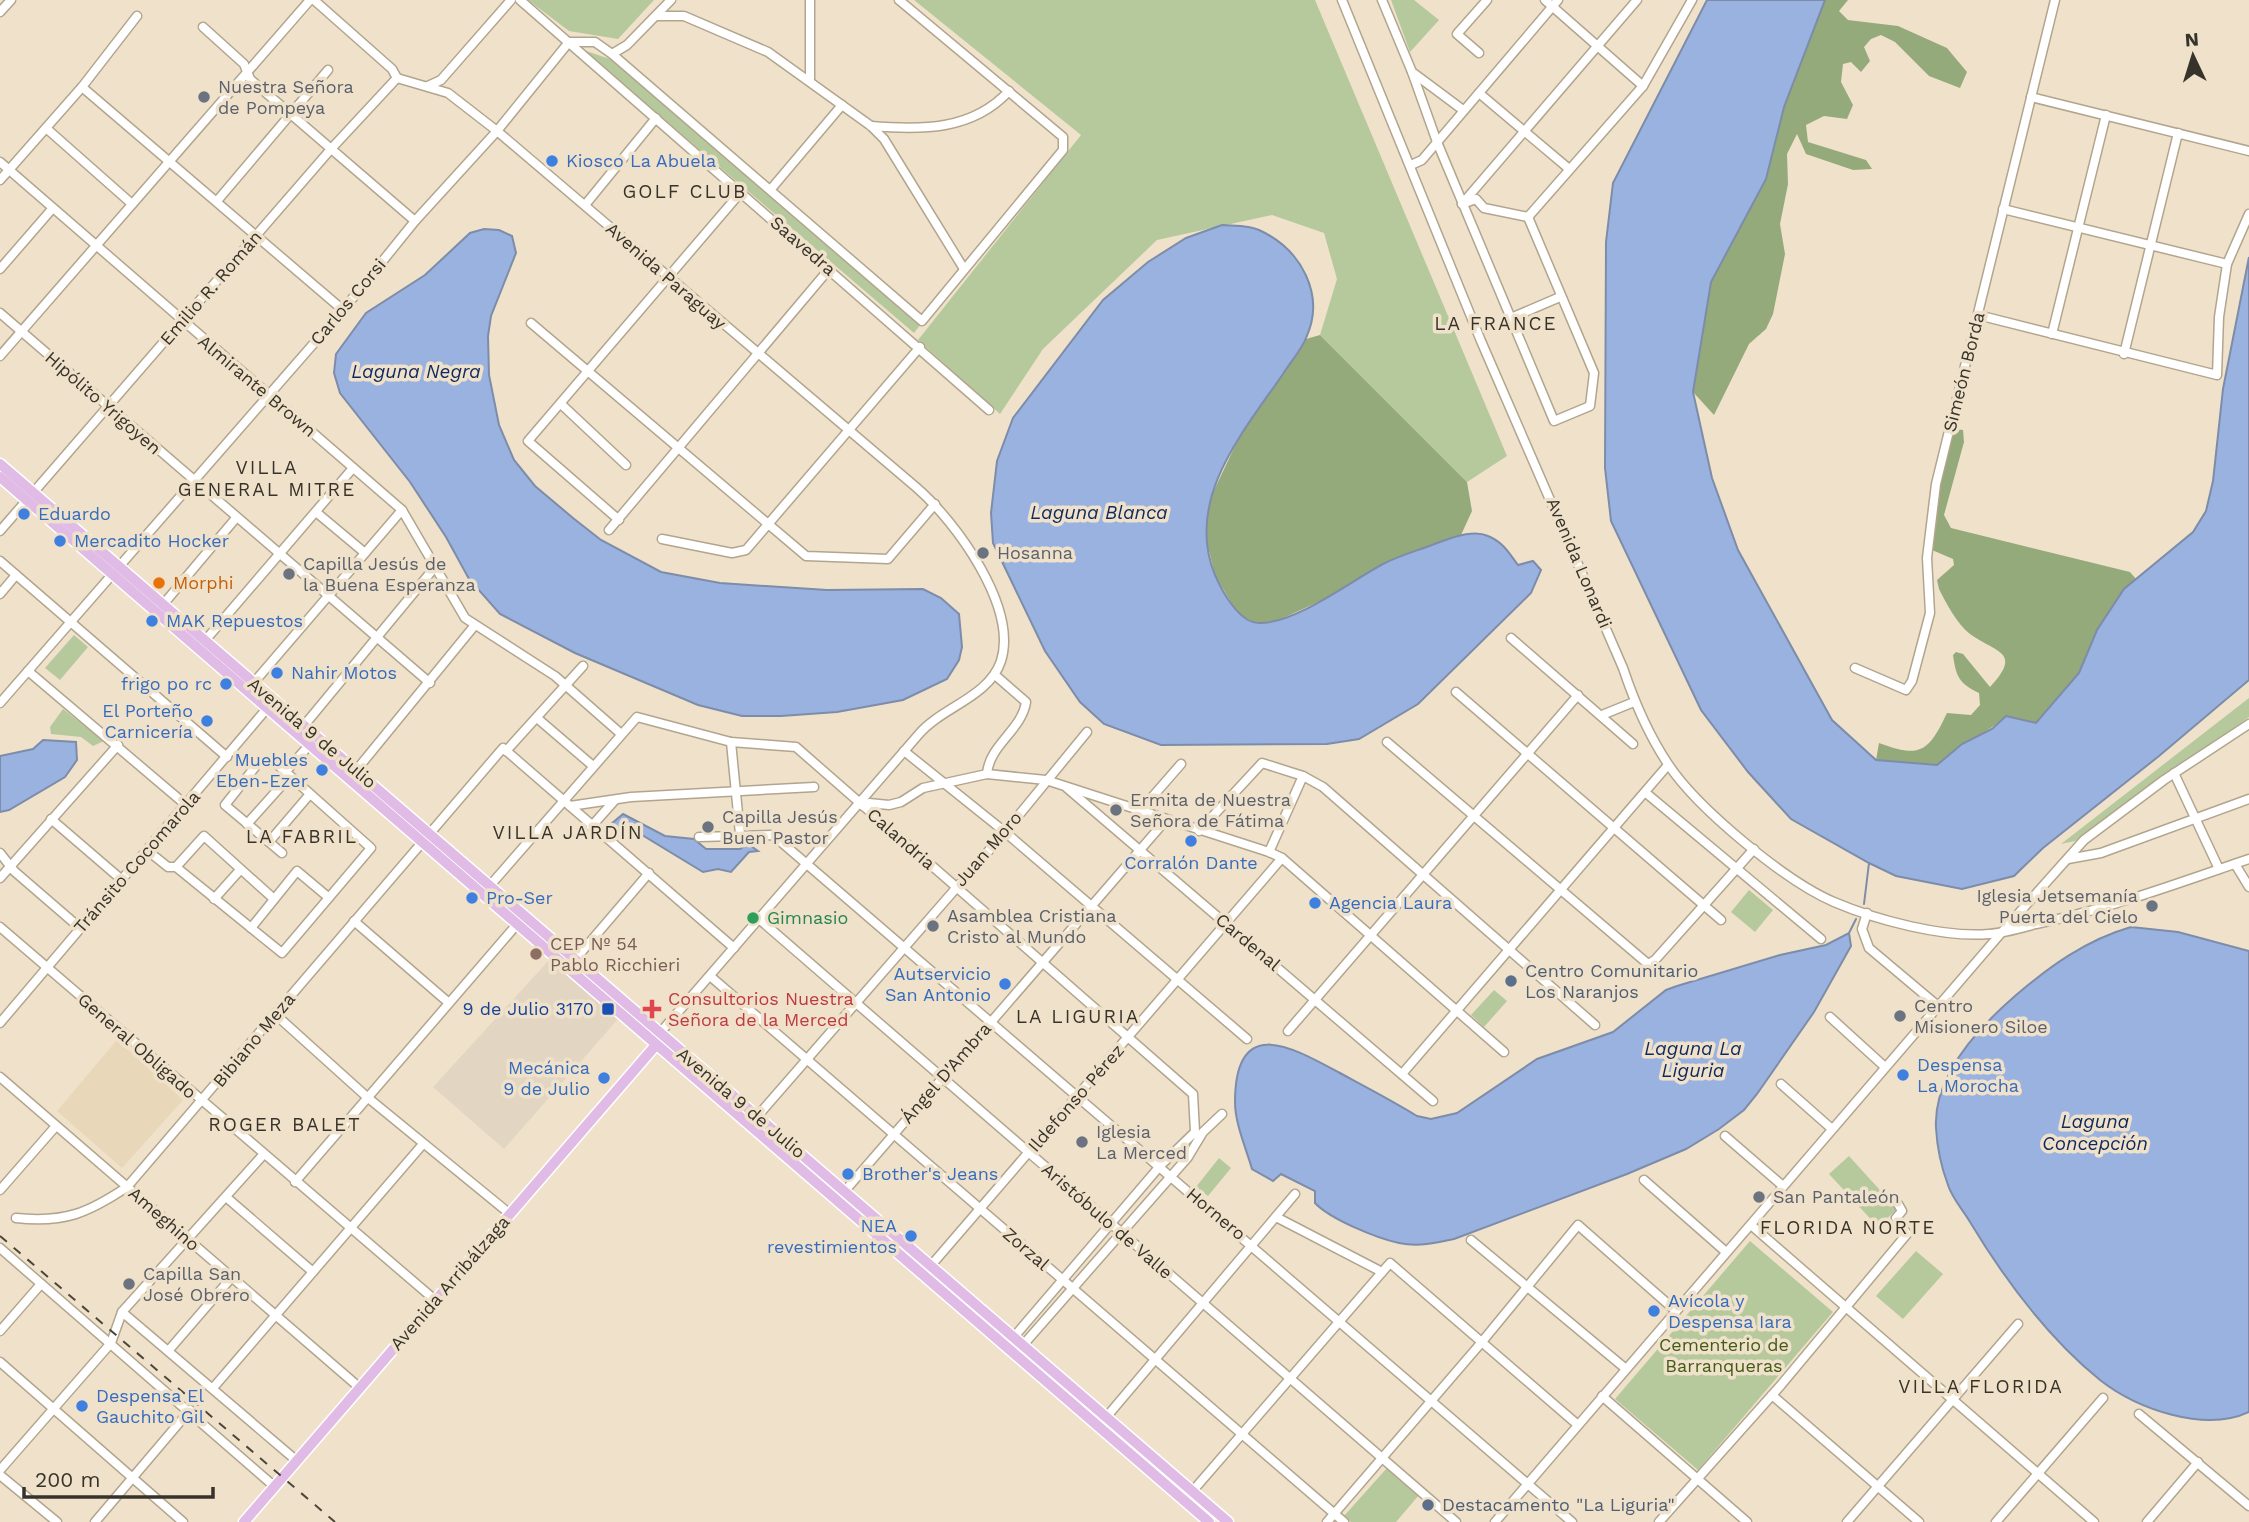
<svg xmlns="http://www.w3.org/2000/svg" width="2249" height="1522" viewBox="0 0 2249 1522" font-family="'Work Sans',sans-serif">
  <rect width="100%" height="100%" fill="#f0e2ca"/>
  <path fill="#e8d7b8" d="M117 1040 183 1100 122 1168 57 1111Z"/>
  <path fill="#e2d5c2" d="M550 959 618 1019 504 1149 433 1087Z"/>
  <g fill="#b5c99d">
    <path d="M528 0H654L618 39 569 31Z"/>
    <path d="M914 0H1315L1507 456 1467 482 1320 335 1337 279 1324 233 1272 215 1157 240 1043 349 1000 414 918 340 1081 135Z"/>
    <path d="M1391 0H1414L1439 20 1410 52Z"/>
    <path d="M583 50 610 59 921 324 914 333Z"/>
    <path d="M74 635 88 647 60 680 45 668Z"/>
    <path d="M2249 698V717L2075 841 2061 844Z"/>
    <path d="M63 709 104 741 93 746 81 737 51 734 50 727Z"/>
    <path d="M1749 890 1773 910 1755 932 1731 912Z"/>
    <path d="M1494 990 1507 1001 1484 1027 1471 1015Z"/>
    <path d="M1849 1156 1897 1209 1878 1227 1829 1174Z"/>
    <path d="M1219 1158 1231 1168 1208 1196 1196 1187Z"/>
    <path d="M1750 1241 1833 1312 1698 1470 1615 1399Z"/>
    <path d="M1916 1251 1943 1274 1903 1319 1876 1296Z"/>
    <path d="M1387 1468 1419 1495 1396 1522H1351L1344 1516Z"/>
  </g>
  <g fill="#94aa7b">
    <path d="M1825 0H1848L1839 11 1848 20 1898 26 1947 48 1967 72 1960 88 1929 76 1895 42 1881 35 1871 39 1864 47 1870 61 1861 72 1851 62 1843 64 1841 82 1853 105 1847 119 1824 116 1806 125 1808 142 1866 160 1872 169 1853 170 1806 154 1797 134 1787 154 1788 184 1780 224 1785 254 1773 314 1766 329 1749 344 1714 415 1693 392 1711 282 1766 179 1784 107Z"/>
    <path d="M1320 335 1467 482 1472 511 1461 535 1385 563 1331 596 1279 620 1257 624 1238 614 1215 575 1206 539 1208 503 1243 429 1306 339Z"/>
    <path d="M1954 429 1963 430 1964 442 1944 515 1951 528 2130 572 2136 579 2124 589 2097 630 2079 673 2036 723 2006 716C1985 735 1959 746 1937 765L1876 760 1879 743C1920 758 1928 753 1947 713L1971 715 1980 705 1979 693C1959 683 1956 677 1953 655L1956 652 1963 654 1990 687C2023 651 1996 653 1970 634 1957 624 1946 603 1939 589L1937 580 1954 565 1953 559 1932 550 1936 501Z"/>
  </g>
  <g fill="#9ab2df" stroke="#7d8ca9" stroke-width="2">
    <path d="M1707 0H1825L1784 107 1766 179 1711 282 1693 392 1712 478 1738 550 1832 720 1876 760 1937 765 1962 744 1992 729 2006 716 2036 723 2079 673 2097 630 2124 589 2193 532 2206 511 2213 481 2223 389 2249 257V680L2159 756 2043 848 2014 876 1962 889 1896 876 1869 863 1791 819 1748 772 1701 710 1611 521 1605 468 1606 242 1613 183Z"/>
    <path d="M1222 225C1233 226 1249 225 1259 230 1301 249 1326 295 1306 338 1301 351 1290 362 1283 374 1243 432 1184 500 1215 575 1222 591 1239 623 1259 623 1295 624 1351 581 1383 564 1400 555 1420 550 1437 543 1452 538 1473 529 1488 536 1503 542 1509 553 1518 565L1533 561 1541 570 1531 593 1418 704 1359 739 1327 744 1161 745 1104 724 1080 702 1045 651 993 543 991 513 997 461 1013 418 1103 300 1148 262 1186 238Z"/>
    <path d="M484 229 499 230 512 236 516 253 491 316 488 336 489 375 499 425 514 460 535 486 573 518 601 540 661 572 720 583 827 590 923 589 941 598 959 614 962 647 959 660 947 679 903 700 837 712 781 716H742L698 705 575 653 500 614 469 579 446 537 410 482 340 393 334 373 336 354 366 313 425 275 470 233Z"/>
    <path d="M43 740 76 742 77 760 65 777 9 810 0 812V756L33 749Z"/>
    <path d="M623 814 665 836 694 839 706 849H740L748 844 758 851 749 852 731 872 718 869 703 872 642 835 616 836 611 824Z"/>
    <path d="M2131 927 2178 932 2249 951V1412C2205 1433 2137 1409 2100 1380 2047 1337 2005 1280 1970 1222 1963 1210 1952 1198 1948 1185 1942 1169 1937 1146 1936 1128 1933 1076 1978 1028 2015 996 2050 966 2086 940 2131 927Z"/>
    <path d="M1849 933 1851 946 1814 1012 1757 1094 1744 1110 1719 1129 1686 1149 1627 1174 1454 1239C1436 1243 1418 1247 1399 1243 1376 1238 1330 1219 1315 1203V1191L1281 1174 1273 1181 1252 1169C1246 1148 1235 1124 1235 1102 1235 1015 1290 1046 1338 1072 1364 1086 1391 1100 1417 1116L1431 1119 1457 1113 1537 1059 1613 1032 1666 990 1677 986 1780 955 1826 945Z"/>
  </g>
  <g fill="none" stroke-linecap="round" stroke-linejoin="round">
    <g stroke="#7d8ca9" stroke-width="2">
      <path d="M1864 904 1869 863"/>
      <path d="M1849 933 1856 919"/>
    </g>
    <defs>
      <g id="minor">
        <path d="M314 0 392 69 397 78 448 93 497 131 917 488C956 522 1018 607 1001 661 989 697 942 707 919 734 833 834 746 934 659 1034L656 1045"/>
        <path d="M520 0 989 410"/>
        <path d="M1342 0 1481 341 1623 668C1634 701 1648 734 1668 764 1697 808 1785 881 1834 902 1876 920 1944 938 1989 934 2005 933 2021 928 2036 924 2109 909 2178 883 2249 859"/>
        <path d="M1382 0 1412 72 1463 110"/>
        <path d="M1545 0 1643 86"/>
        <path d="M0 12 11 0"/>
        <path d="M657 16H684L768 52 871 126 884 139 964 269"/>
        <path d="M203 27 244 64 250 79 415 221"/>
        <path d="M1479 53 1457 34 1487 0"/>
        <path d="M612 54 627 45 671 0"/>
        <path d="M1412 72 1437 142 1554 421 1590 406 1594 373 1528 217"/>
        <path d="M810 79V0"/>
        <path d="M428 86 441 80 511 0"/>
        <path d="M82 87 343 310"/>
        <path d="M1479 93 1568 168"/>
        <path d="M2031 97 2249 151"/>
        <path d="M871 126C921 130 972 131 1009 91"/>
        <path d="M46 128 132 204"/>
        <path d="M0 162 402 510 465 618 555 676 620 733"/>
        <path d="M1411 165 1422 160 1558 0"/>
        <path d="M0 180 82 87 137 16"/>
        <path d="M771 189 842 105"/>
        <path d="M217 201 328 70"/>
        <path d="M1462 204 1637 0"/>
        <path d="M1462 204 1476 199 1484 208 1528 217"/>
        <path d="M585 205 656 118"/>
        <path d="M2003 209 2227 264"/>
        <path d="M1528 217 1643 86 1692 0"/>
        <path d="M0 269 52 209"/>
        <path d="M0 313 430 683"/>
        <path d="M1978 315 2217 375 2219 317 2227 264 2249 214"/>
        <path d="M1511 318 1560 297"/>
        <path d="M531 323 806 556 888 559 935 504"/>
        <path d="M2052 334 2106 115"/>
        <path d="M2124 354 2178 133"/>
        <path d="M0 356 310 0"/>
        <path d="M561 404 626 465"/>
        <path d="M316 512 365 553"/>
        <path d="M619 520 528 441 741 192"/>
        <path d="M609 530 830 268"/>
        <path d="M0 531 331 149 397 78"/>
        <path d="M662 539 732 553 746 550 920 347"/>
        <path d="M0 561 227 757"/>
        <path d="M0 594 16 575"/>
        <path d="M161 607 236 518"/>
        <path d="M1511 638 1633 744"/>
        <path d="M203 643 353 468"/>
        <path d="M1855 668 1906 690 1912 681 1930 613 1927 558 1936 484 2055 0"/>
        <path d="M28 671 186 805"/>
        <path d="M251 686 402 510"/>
        <path d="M1456 692 1721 920"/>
        <path d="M0 703 343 310 415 221 497 131 569 42H595L612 54 922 321 1063 150V137L899 0"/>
        <path d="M1602 715 1634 702"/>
        <path d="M537 718 593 766"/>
        <path d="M302 728 435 567"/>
        <path d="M731 742 740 834"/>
        <path d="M1387 742 1648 964 1655 960 1754 849"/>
        <path d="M506 751 583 666"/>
        <path d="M904 751 1005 832 1247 1039"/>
        <path d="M287 770 312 742"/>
        <path d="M354 773 475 625"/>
        <path d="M2174 773 2219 869"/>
        <path d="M987 774C989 745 1022 730 1026 702L995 675"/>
        <path d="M1067 788 1433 1101"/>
        <path d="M1646 793 1821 939"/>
        <path d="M570 806 631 797 814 787"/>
        <path d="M863 806 869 803 889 805 901 802 923 788 987 774 1046 780 1269 852 1282 858 1504 1052"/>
        <path d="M1140 811 1181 764"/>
        <path d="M51 819 122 880"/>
        <path d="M247 824 290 776"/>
        <path d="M591 827 614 801"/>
        <path d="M1199 831 1262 763 1303 776 1323 787 1595 1025"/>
        <path d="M699 837 773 835 1572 1522"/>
        <path d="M269 842 310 794"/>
        <path d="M148 851 168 867H176L282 953 371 848 271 759 259 762 225 805 282 853"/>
        <path d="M1269 852 1303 776"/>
        <path d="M0 853 14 871 80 928"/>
        <path d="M2068 859 2101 853 2249 799"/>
        <path d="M2235 864 2249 887"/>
        <path d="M176 867 204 836 274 899"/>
        <path d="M0 878 118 745"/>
        <path d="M487 889 637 717 731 742 796 747 1193 1094 1195 1132 1199 1138"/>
        <path d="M214 899 240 870"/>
        <path d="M1867 913 1862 929 1869 948 1938 1006"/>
        <path d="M759 919 1456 1522"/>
        <path d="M354 921 449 1003"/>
        <path d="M0 927 435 1300"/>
        <path d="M251 928 297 871 328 897"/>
        <path d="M572 963 649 873"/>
        <path d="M710 976 1344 1522"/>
        <path d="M276 1015 367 1097 510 1214"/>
        <path d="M1830 1017 1885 1067"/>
        <path d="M0 1023 269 706"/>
        <path d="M1288 1031 1578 695"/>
        <path d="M1402 1074 1668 765"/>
        <path d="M0 1077 360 1388"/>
        <path d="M1781 1084 1832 1129"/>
        <path d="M754 1120 1005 832 1087 732"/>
        <path d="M1725 1136 1783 1186"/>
        <path d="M1644 1180 1726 1252"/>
        <path d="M295 1182 525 915"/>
        <path d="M0 1190 56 1126"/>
        <path d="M226 1197 313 1272"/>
        <path d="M837 1200 1166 820"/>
        <path d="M1276 1217 1382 1272"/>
        <path d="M16 1218C65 1223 88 1213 127 1187L503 748 734 948"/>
        <path d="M1751 1225 2094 1522"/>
        <path d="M1471 1240 1626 1369"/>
        <path d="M0 1248 275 1487"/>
        <path d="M928 1269 1282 858"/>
        <path d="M122 1312 297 1461"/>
        <path d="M0 1331 41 1284"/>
        <path d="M1007 1345 1160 1166 1195 1132"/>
        <path d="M169 1350 232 1277"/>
        <path d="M1016 1353 1188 1157 1203 1132 1222 1114"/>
        <path d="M0 1362 183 1522"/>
        <path d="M213 1388 423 1144"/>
        <path d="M1772 1395 1919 1522"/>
        <path d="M1602 1396 1747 1522"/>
        <path d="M2139 1414 2249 1506"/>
        <path d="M1098 1427 1295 1194"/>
        <path d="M0 1470 111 1343 122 1312 263 1155"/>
        <path d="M0 1475 57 1522"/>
        <path d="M1184 1501 1390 1263 1578 1425"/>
        <path d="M95 1522 190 1410"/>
        <path d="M1327 1522 1481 1343 1578 1225 1676 1311"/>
        <path d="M1495 1522 2002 932 2084 840 2164 780 2249 724"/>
        <path d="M1659 1522 1781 1385 1907 1234 1896 1218 1902 1211 1898 1204"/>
        <path d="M1847 1522 2018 1324"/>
        <path d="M1996 1522 2103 1398"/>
        <path d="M2147 1522 2198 1462"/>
      </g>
      <g id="major">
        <path d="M0 464 1228 1522"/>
        <path d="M0 477 1209 1522"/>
        <path d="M244 1522 656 1045"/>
      </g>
    </defs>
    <use href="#minor" stroke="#b2a58e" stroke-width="11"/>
    <use href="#major" stroke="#fff" stroke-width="13"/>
    <use href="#minor" stroke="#fff" stroke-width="8"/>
    <use href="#major" stroke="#e0bbe6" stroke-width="10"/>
    <path stroke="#4b453a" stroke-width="2" stroke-dasharray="9 9" stroke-linecap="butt" d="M0 1236 335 1522"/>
  </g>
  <g fill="#6b7280" stroke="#f0e2ca" stroke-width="2.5">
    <circle cx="204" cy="97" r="7"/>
    <circle cx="983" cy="553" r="7"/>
    <circle cx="289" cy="574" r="7"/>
    <circle cx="1116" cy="810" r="7"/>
    <circle cx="708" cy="827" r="7"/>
    <circle cx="2152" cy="906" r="7"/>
    <circle cx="933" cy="926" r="7"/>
    <circle cx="1900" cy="1016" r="7"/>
    <circle cx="1082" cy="1142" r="7"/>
    <circle cx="1759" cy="1197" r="7"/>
    <circle cx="129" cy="1284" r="7"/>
  </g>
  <g fill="#3f7fe0" stroke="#f0e2ca" stroke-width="2.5">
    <circle cx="552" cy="161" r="7"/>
    <circle cx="24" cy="514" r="7"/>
    <circle cx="60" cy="541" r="7"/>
    <circle cx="152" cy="621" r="7"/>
    <circle cx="277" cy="673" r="7"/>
    <circle cx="226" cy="684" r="7"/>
    <circle cx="207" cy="721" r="7"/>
    <circle cx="322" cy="770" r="7"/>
    <circle cx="1191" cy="841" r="7"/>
    <circle cx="472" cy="898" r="7"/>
    <circle cx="1315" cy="903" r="7"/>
    <circle cx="1005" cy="984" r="7"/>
    <circle cx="1903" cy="1075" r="7"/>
    <circle cx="604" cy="1078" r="7"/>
    <circle cx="848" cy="1174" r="7"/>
    <circle cx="911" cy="1236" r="7"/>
    <circle cx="1654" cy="1311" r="7"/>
    <circle cx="82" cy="1406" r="7"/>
  </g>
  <circle fill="#e8710a" stroke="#f0e2ca" stroke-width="2.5" cx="159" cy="583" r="7"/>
  <circle fill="#2e9e5b" stroke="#f0e2ca" stroke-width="2.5" cx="753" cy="918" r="7"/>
  <circle fill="#8d6e63" stroke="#f0e2ca" stroke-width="2.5" cx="536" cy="954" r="7"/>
  <g fill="#5c6f8a" stroke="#f0e2ca" stroke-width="2.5">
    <circle cx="1511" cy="981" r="7"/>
    <circle cx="1428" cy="1505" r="7"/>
  </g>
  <rect fill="#1a4fb4" stroke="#f0e2ca" stroke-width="2.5" x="601" y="1002" width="14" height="14" rx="3.5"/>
  <path fill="#e0444e" stroke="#f0e2ca" stroke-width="2.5" d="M648.5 998.5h7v7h7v7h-7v7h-7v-7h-7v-7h7z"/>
  <g text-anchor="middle" stroke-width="7" stroke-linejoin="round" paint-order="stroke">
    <g font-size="18" fill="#5b616d" stroke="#f0e2ca" text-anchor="start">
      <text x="218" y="93">Nuestra Señora<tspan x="218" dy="21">de Pompeya</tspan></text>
      <text x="997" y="559">Hosanna</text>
      <text x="303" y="570">Capilla Jesús de<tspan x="303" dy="21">la Buena Esperanza</tspan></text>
      <text x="1130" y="806">Ermita de Nuestra<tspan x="1130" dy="21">Señora de Fátima</tspan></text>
      <text x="722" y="823">Capilla Jesús<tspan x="722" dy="21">Buen Pastor</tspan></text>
      <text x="2138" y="902" text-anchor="end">Iglesia Jetsemanía<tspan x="2138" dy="21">Puerta del Cielo</tspan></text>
      <text x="947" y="922">Asamblea Cristiana<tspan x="947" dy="21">Cristo al Mundo</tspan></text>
      <text x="1914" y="1012">Centro<tspan x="1914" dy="21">Misionero Siloe</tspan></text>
      <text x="1096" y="1138">Iglesia<tspan x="1096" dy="21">La Merced</tspan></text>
      <text x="1773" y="1203">San Pantaleón</text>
      <text x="143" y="1280">Capilla San<tspan x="143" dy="21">José Obrero</tspan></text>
    </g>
    <g font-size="18" fill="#366cbe" stroke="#f0e2ca" text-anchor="start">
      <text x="566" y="167">Kiosco La Abuela</text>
      <text x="38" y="520">Eduardo</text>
      <text x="74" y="547">Mercadito Hocker</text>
      <text x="166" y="627">MAK Repuestos</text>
      <text x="291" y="679">Nahir Motos</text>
      <text x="212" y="690" text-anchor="end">frigo po rc</text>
      <text x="193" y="717" text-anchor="end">El Porteño<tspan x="193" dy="21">Carnicería</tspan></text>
      <text x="308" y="766" text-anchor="end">Muebles<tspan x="308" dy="21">Eben-Ezer</tspan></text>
      <text x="1191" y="869" text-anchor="middle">Corralón Dante</text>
      <text x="486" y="904">Pro-Ser</text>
      <text x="1329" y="909">Agencia Laura</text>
      <text x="991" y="980" text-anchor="end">Autservicio<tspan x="991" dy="21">San Antonio</tspan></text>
      <text x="1917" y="1071">Despensa<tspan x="1917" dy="21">La Morocha</tspan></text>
      <text x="590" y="1074" text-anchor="end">Mecánica<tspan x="590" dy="21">9 de Julio</tspan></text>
      <text x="862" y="1180">Brother's Jeans</text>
      <text x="897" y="1232" text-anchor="end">NEA<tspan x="897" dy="21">revestimientos</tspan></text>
      <text x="1668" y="1307">Avícola y<tspan x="1668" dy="21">Despensa Iara</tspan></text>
      <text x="96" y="1402">Despensa El<tspan x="96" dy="21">Gauchito Gil</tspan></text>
    </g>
    <g font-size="18" fill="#38332a" stroke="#f0e2ca">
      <text transform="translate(803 246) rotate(41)" y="6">Saavedra</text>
      <text transform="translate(666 276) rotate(41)" y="6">Avenida Paraguay</text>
      <text transform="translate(211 288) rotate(-49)" y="6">Emilio R. Román</text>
      <text transform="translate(348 302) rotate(-50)" y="6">Carlos Corsi</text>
      <text transform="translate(1964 372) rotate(-76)" y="6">Simeón Borda</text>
      <text transform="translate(257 386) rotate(40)" y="6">Almirante Brown</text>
      <text transform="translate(103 403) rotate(41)" y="6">Hipólito Yrigoyen</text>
      <text transform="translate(1579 563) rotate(67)" y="6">Avenida Lonardi</text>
      <text transform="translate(312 733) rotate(40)" y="6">Avenida 9 de Julio</text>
      <text transform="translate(901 839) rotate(41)" y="6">Calandria</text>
      <text transform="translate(988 849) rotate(-49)" y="6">Juan Moro</text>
      <text transform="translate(137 862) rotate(-49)" y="6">Tránsito Cocomarola</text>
      <text transform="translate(1248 942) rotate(40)" y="6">Cardenal</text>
      <text transform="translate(254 1040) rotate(-50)" y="6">Bibiano Meza</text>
      <text transform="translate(137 1046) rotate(41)" y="6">General Obligado</text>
      <text transform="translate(946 1073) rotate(-49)" y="6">Ángel D'Ambra</text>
      <text transform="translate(1076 1098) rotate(-49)" y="6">Ildefonso Pérez</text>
      <text transform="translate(741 1103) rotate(40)" y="6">Avenida 9 de Julio</text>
      <text transform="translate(1216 1214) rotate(40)" y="6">Hornero</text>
      <text transform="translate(164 1219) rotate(41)" y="6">Ameghino</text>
      <text transform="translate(1107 1221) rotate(41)" y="6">Aristóbulo de Valle</text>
      <text transform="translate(1026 1249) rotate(41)" y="6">Zorzal</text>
      <text transform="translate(450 1283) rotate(-49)" y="6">Avenida Arribálzaga</text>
    </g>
    <g font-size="18" fill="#c56008" stroke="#f0e2ca" text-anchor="start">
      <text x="173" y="589">Morphi</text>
    </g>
    <g font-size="18" fill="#27864d" stroke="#f0e2ca" text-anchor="start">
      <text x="767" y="924">Gimnasio</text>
    </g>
    <g font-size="18" fill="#785e54" stroke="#f0e2ca" text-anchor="start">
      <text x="550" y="950">CEP Nº 54<tspan x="550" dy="21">Pablo Ricchieri</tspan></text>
    </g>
    <g font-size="18" fill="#4e5e75" stroke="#f0e2ca" text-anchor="start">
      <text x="1525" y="977">Centro Comunitario<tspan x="1525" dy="21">Los Naranjos</tspan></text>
      <text x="1442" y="1511">Destacamento "La Liguria"</text>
    </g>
    <g font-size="18" fill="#be3a42" stroke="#f0e2ca" text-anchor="start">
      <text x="668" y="1005">Consultorios Nuestra<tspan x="668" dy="21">Señora de la Merced</tspan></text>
    </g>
    <g font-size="18" fill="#164399" stroke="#f0e2ca" text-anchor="end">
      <text x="594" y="1015">9 de Julio 3170</text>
    </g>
    <g font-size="18" fill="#425c17" stroke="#f0e2ca">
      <text x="1724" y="1351">Cementerio de<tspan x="1724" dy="21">Barranqueras</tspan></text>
    </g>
    <g font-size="19" letter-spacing="2" fill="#38332a" stroke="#f0e2ca">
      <text x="685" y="198">GOLF CLUB</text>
      <text x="1496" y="330">LA FRANCE</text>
      <text x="267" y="474">VILLA<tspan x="267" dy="22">GENERAL MITRE</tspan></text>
      <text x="568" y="839">VILLA JARDÍN</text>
      <text x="302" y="843">LA FABRIL</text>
      <text x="1078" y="1023">LA LIGURIA</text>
      <text x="285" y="1131">ROGER BALET</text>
      <text x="1848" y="1234">FLORIDA NORTE</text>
      <text x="1981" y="1393">VILLA FLORIDA</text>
    </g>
    <g font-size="19" font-style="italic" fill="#0e285d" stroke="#f0e2ca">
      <text x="416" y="378">Laguna Negra</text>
      <text x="1099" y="519">Laguna Blanca</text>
      <text x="1693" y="1055">Laguna La<tspan x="1693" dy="22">Liguria</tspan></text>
      <text x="2095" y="1128">Laguna<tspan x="2095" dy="22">Concepción</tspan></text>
    </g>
  </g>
  <g transform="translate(2193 56) rotate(356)" stroke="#f0e2ca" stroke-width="5" paint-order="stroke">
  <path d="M0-5L12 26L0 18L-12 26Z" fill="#38332a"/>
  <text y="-10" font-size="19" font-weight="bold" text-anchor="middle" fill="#38332a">N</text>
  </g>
  <path d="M24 1487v10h189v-10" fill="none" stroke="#38332a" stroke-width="3.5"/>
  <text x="35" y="1487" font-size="21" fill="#38332a" stroke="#f0e2ca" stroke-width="5" paint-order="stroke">200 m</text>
</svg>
